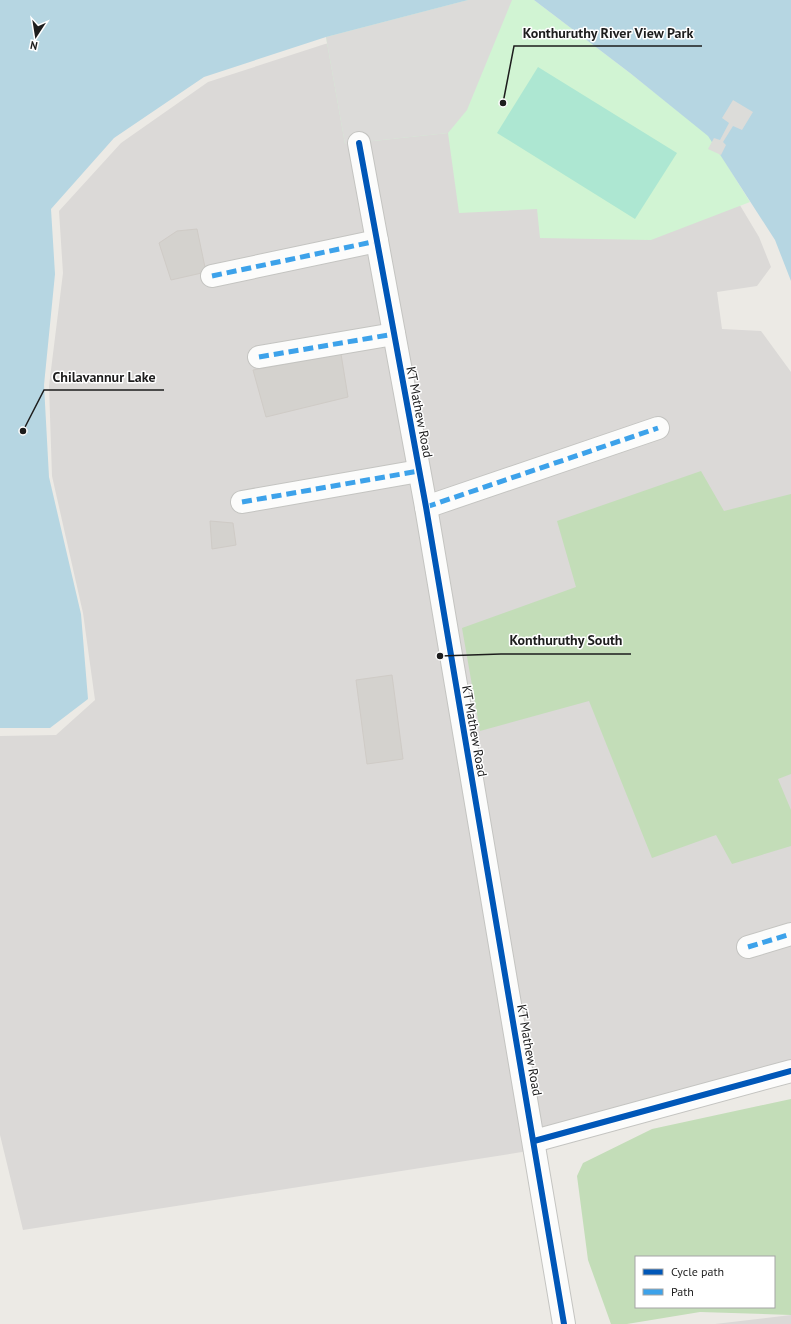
<svg xmlns="http://www.w3.org/2000/svg" width="791" height="1324" viewBox="0 0 791 1324" font-family="'PT Sans',sans-serif">
  <rect width="100%" height="100%" fill="#eceae5"/>
  <g fill="#dbd9d7">
    <path d="M503 0 702 142 759 237 771 267 757 286 717 292 722 329 761 331 791 372V1081L522 1152 23 1230 0 1135V736L56 735 95 700 83 613 52 476 49 386 63 273 59 211 121 143 208 82 325 44Z"/>
    <path d="M791 1315V1324H715Z"/>
  </g>
  <g fill="#c3ddb8" fill-rule="evenodd">
    <path d="M701 471 724 511 791 494V774L778 779 791 810V846L732 864 716 835 652 858 589 701 480 731 462 628 576 587 557 521Z"/>
    <path d="M791 1099V1315L700 1312 627 1324H611L588 1260 577 1176 583 1163 652 1129ZM636 1257H774V1307H636Z"/>
  </g>
  <path fill="#d1f4d3" d="M468 0H534L630 73 709 136 750 202 651 240 540 238 537 209 459 213 448 133 345 144 326 37Z"/>
  <path fill="#ade7d2" d="M538 67 677 153 635 219 497 133Z"/>
  <path fill="#dcdbd9" d="M468 0H512L467 110 448 133 345 144 326 37Z"/>
  <g fill="#b6d6e2">
    <path d="M0 0H468L326 37 204 77 114 138 51 209 55 274 44 385 49 477 81 614 88 699 50 728H0Z"/>
    <path d="M534 0H791V281L775 240 708 136 630 73Z"/>
  </g>
  <path fill="#dcdcd9" d="M733 100 753 112 742 130 733 126 723 142 726 145 721 155 708 149 714 138 720 140 729 123 722 118Z"/>
  <g fill="#d4d2ce" stroke="#cfcbc6">
    <path d="M197 229 206 272 171 280 159 243 177 231Z"/>
    <path d="M341 354 348 397 266 417 253 370Z"/>
    <path d="M210 521 233 523 236 545 212 549Z"/>
    <path d="M392 675 403 759 367 764 356 680Z"/>
  </g>
  <g fill="none" stroke-linecap="round" stroke-linejoin="round">
    <defs>
      <g id="minor">
        <path d="M359 143 426 507 564 1324"/>
        <path d="M212 276 377 241"/>
        <path d="M259 357 394 334"/>
        <path d="M242 502 419 471"/>
        <path d="M426 507 658 428"/>
        <path d="M748 947 791 934"/>
        <path d="M534 1141 791 1071"/>
      </g>
    </defs>
    <use href="#minor" stroke="#c4c4c1" stroke-width="24"/>
    <use href="#minor" stroke="#fcfcfb" stroke-width="22"/>
    <g stroke="#3da2ea" stroke-width="5" stroke-dasharray="10 5" stroke-linecap="butt">
      <path d="M212 276 377 241"/>
      <path d="M259 357 394 334"/>
      <path d="M242 502 419 471"/>
      <path d="M426 507 658 428"/>
      <path d="M748 947 791 934"/>
    </g>
    <defs>
      <g id="cycleway">
        <path d="M359 143 426 507 564 1324"/>
        <path d="M534 1141 791 1071"/>
      </g>
    </defs>
    <use href="#cycleway" stroke="#fff" stroke-width="8"/>
    <use href="#cycleway" stroke="#0057b8" stroke-width="6"/>
  </g>
  <g text-anchor="middle" stroke-width="3" stroke-linejoin="round" paint-order="stroke">
    <g font-size="13" fill="#1d1d1d" stroke="#fff">
      <text transform="translate(420 412) rotate(79)" y="5">KT Mathew Road</text>
      <text transform="translate(475 731) rotate(80)" y="5">KT Mathew Road</text>
      <text transform="translate(530 1050) rotate(80)" y="5">KT Mathew Road</text>
    </g>
  </g>
  <path fill="none" stroke="#1d1d1d" stroke-width="1.5" d="M503 103L514 46H702M23 431L44 390H164M440 656L501 654H631"/>
  <g fill="#1d1d1d" stroke="#fff" stroke-width="1.5">
    <circle cx="503" cy="103" r="4"/>
    <circle cx="23" cy="431" r="4"/>
    <circle cx="440" cy="656" r="4"/>
  </g>
  <g font-size="14" text-anchor="middle" font-weight="bold" fill="#1d1d1d" stroke="#fff" stroke-width="3" stroke-linejoin="round" paint-order="stroke">
    <text x="608" y="38">Konthuruthy River View Park</text>
    <text x="104" y="382">Chilavannur Lake</text>
    <text x="566" y="645">Konthuruthy South</text>
  </g>
  <rect x="635" y="1256" width="140" height="52" fill="#ffffff" stroke="#a5a5a5"/>
  <rect x="643" y="1269" width="20" height="6" fill="#0057b8" stroke="#a5a5a5"/>
  <text x="671" y="1276" font-size="12" fill="#1d1d1d">Cycle path</text>
  <rect x="643" y="1289" width="20" height="6" fill="#3da2ea" stroke="#a5a5a5"/>
  <text x="671" y="1296" font-size="12" fill="#1d1d1d">Path</text>
  <g transform="translate(36 36) rotate(192)" stroke="#ffffff" stroke-width="3" paint-order="stroke">
  <path d="M0-3L7 15L0 10L-7 15Z" fill="#1d1d1d"/>
  <text y="-6" font-size="11" font-weight="bold" text-anchor="middle" fill="#1d1d1d">N</text>
  </g>
</svg>
